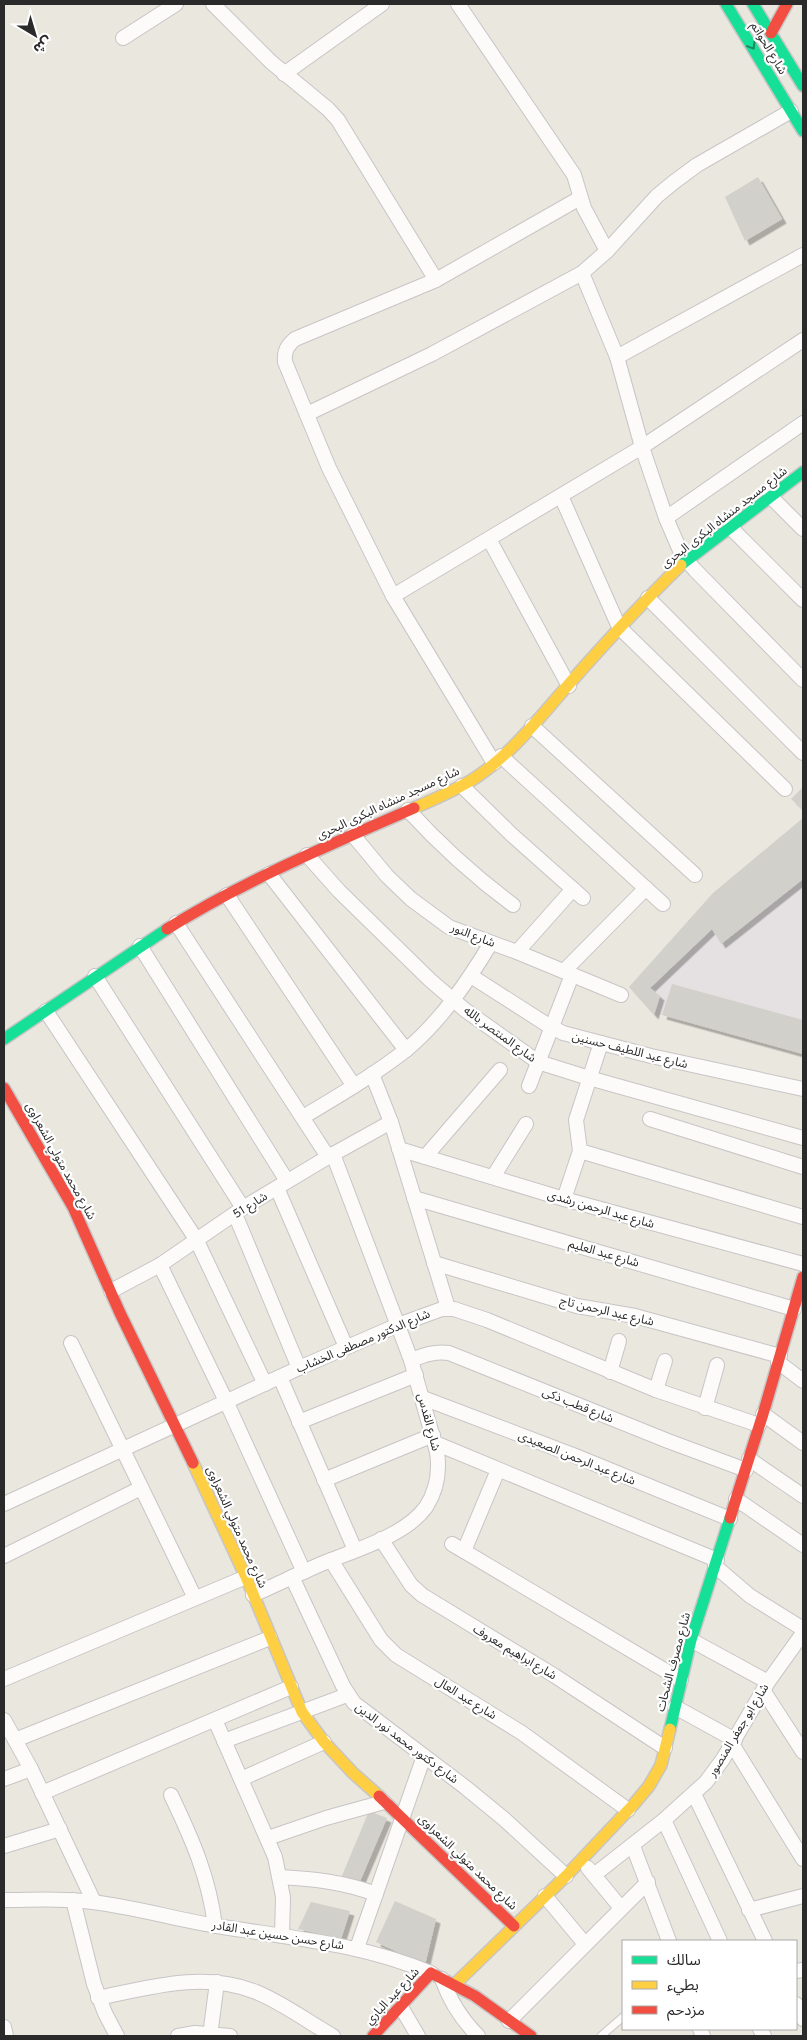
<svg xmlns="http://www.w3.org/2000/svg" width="807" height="2040" viewBox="0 0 807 2040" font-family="Overpass,'Noto Sans Arabic',sans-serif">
  <defs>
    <filter id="shadow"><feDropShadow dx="4.5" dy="4.5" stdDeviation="0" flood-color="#0004"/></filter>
  </defs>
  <rect width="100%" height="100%" fill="#eae7df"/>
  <path fill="#e5e1e2" d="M803 818V1054L662 1015H654L629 987 713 893Z"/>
  <g fill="#d2d0ca" filter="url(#shadow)">
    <path d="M758 177 782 219 745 241 725 197Z"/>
    <path d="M803 787V810L791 799Z"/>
    <path d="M803 818V879L721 944 712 929 650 988 660 996 654 1015 629 987 713 893Z"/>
    <path d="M672 984 803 1020V1054L662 1015Z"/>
    <path d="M369 1811 387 1818 358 1886 341 1878Z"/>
    <path d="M395 1901 436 1919 425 1965 376 1942Z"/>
    <path d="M311 1902 350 1911 341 1939 298 1929Z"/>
  </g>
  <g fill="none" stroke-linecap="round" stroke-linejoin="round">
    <defs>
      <path id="lane" d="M601 2036 623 2017"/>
      <g id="street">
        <path d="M213 4 271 62 328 109 338 120 436 280"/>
        <path d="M458 4 574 175 584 208 607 251"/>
        <path d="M123 38 176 4"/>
        <path d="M284 74 382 4"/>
        <path d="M582 273 617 357 642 447 666 518 682 555 695 570 803 680"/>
        <path d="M617 357 803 255"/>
        <path d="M307 414 432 354 582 273 607 251 657 196 674 182 697 165 791 111"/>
        <path d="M561 496 619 627 785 789"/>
        <path d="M770 496 803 529"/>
        <path d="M666 518 803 423"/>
        <path d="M730 527 803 600"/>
        <path d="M489 539 569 686"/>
        <path d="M393 596 642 447 803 340"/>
        <path d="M648 598 803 753"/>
        <path d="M532 726 695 875"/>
        <path d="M501 756 663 904"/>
        <path d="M494 763 393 596 329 468 285 362C284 351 287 346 295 339L436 280 580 198"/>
        <path d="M462 786 512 835 583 898"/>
        <path d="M408 810C440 845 474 876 513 905"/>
        <path d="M353 835 387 876 411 899 449 927 517 952 621 995"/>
        <path d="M307 855 339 891 430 980 465 1010 538 1062 589 1078 803 1138"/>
        <path d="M269 874 406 1050"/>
        <path d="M227 895 354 1086"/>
        <path d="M176 923 328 1157"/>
        <path d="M140 946 287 1181"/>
        <path d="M517 952 573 889"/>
        <path d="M564 971 646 888"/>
        <path d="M95 976 243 1208"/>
        <path d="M471 976 546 1024 563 1033 651 1056 803 1089"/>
        <path d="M46 1011 196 1239 265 1384"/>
        <path d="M372 1074 391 1122 448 1308"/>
        <path d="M529 1086 572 975"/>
        <path d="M303 1117C338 1096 374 1075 406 1050 441 1021 468 981 491 943"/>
        <path d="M650 1119 803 1167"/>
        <path d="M399 1149 564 1199 803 1264"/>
        <path d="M580 1151 803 1217"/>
        <path d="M425 1157 500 1070"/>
        <path d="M493 1177 526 1124"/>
        <path d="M277 1188 346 1347"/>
        <path d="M414 1198 794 1309"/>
        <path d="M564 1199 580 1151 576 1120 601 1043"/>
        <path d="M235 1214 299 1368"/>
        <path d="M434 1263 577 1306 635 1316 780 1356"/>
        <path d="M160 1265 226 1401 304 1572"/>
        <path d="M111 1291 160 1265 243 1208 328 1157 391 1122"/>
        <path d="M71 1343 195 1598"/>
        <path d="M411 1360C424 1355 435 1351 449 1353L668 1441 746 1470"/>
        <path d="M778 1362 803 1381"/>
        <path d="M610 1372 619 1341"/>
        <path d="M280 1377 355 1550"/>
        <path d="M656 1390 665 1361"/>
        <path d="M423 1398 573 1455 730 1519"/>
        <path d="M705 1408 717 1365"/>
        <path d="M763 1414 803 1443"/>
        <path d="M299 1422 416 1375"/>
        <path d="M435 1443 717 1560"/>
        <path d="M749 1459 803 1496"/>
        <path d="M324 1480 433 1435"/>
        <path d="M736 1499 803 1545"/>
        <path d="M4 1504 299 1368 398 1325 442 1309H454L487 1320 656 1390 759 1425"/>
        <path d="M381 1539 411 1585 422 1595 555 1676 665 1748"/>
        <path d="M452 1544 681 1680"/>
        <path d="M464 1551 498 1470"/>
        <path d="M4 1556 141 1488"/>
        <path d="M331 1560 381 1640 396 1655 522 1733 628 1810"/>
        <path d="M715 1566 750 1596 803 1629"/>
        <path d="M292 1577 343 1686 354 1703 465 1787 504 1819 566 1876"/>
        <path d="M253 1595C278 1584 302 1572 326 1562 358 1549 406 1535 426 1507 437 1490 440 1472 437 1452L411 1360 333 1154"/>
        <path d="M691 1640 768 1682"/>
        <path d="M4 1679 246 1577"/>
        <path d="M763 1690 803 1752"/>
        <path d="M675 1707 735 1740"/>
        <path d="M4 1720 31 1769 94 1902"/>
        <path d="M215 1720 275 1857 283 1897 282 1936"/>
        <path d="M15 1740 270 1638"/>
        <path d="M224 1741 347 1695"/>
        <path d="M732 1744 803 1859"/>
        <path d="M4 1779 31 1769"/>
        <path d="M241 1779 324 1742"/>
        <path d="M42 1793 291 1687"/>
        <path d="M694 1794 765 1941"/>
        <path d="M171 1795C192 1839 209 1877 215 1926"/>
        <path d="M664 1820 720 1941"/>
        <path d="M268 1838 326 1818 384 1802"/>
        <path d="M4 1846 60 1829"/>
        <path d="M633 1846 669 1941"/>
        <path d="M588 1868 621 1908"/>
        <path d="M594 1875 664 1820 706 1782 723 1759 768 1682 803 1633"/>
        <path d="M280 1877C315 1879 343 1882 376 1894"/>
        <path d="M545 1896 585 1944"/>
        <path d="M4 1900C30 1900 57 1898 83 1901 128 1905 173 1919 217 1926 291 1938 363 1944 431 1973"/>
        <path d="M73 1900 94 1984 105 2013 117 2036"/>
        <path d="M749 1910 803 1896"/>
        <path d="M357 1948 424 1756"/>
        <path d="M796 1971 803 1970"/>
        <path d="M442 1979C450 2001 461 2019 478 2036"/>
        <path d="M98 1998C151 1987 204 1971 256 1992 283 2003 308 2022 333 2036"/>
        <path d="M796 2004 803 2019"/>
        <path d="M401 2007 418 2036"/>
        <path d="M509 2021 648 1882"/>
        <path d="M4 2027 6 2036"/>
        <path d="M700 2029 703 2036"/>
        <path d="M760 2029 764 2036"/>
        <path d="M178 2036 195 2033 230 2036"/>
        <path d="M210 2036 217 1982"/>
      </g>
      <g id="fast">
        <path d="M726 4 803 131"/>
        <path d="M753 4 803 86"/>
        <path d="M681 565 803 472"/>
        <path d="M4 1039 167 929"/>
        <path d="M670 1729 691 1640 730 1518"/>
      </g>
      <g id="slow">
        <path d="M414 808C433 800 453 791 472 780 510 756 540 717 569 684 605 643 642 603 681 565"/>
        <path d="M193 1463 246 1577 302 1712 324 1742 353 1773 379 1796"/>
        <path d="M455 1984 566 1876 634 1804 649 1786 661 1765 670 1729"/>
      </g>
      <g id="jam">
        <path d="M771 33 787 4"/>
        <path d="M167 929C245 880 330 845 414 808"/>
        <path d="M4 1088 73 1207 120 1313 193 1463"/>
        <path d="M730 1518 763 1414 803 1277"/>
        <path d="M379 1796 514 1926"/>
        <path d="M373 2036 431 1973 475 1996 531 2036"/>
      </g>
    </defs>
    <use href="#lane" stroke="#c7c5c5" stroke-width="9"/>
    <use href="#street" stroke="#c7c5c5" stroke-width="16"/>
    <use href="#fast" stroke="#c7c5c5" stroke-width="14"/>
    <use href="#slow" stroke="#c7c5c5" stroke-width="14"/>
    <use href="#jam" stroke="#c7c5c5" stroke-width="14"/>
    <use href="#lane" stroke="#fcfbfa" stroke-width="7"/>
    <use href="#street" stroke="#fcfbfa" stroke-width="14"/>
    <use href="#fast" stroke="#16e098" stroke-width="11"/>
    <use href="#slow" stroke="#ffcf43" stroke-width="11"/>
    <use href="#jam" stroke="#f24e42" stroke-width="11"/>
  </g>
  <defs><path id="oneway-chevron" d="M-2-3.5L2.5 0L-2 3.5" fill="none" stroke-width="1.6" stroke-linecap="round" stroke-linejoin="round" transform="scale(1.25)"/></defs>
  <use stroke="#208561" href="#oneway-chevron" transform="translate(752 46) rotate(59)"/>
  <g text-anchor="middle" stroke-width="4.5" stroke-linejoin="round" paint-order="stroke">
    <g font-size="12" fill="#2a2a2a" stroke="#fff">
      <text transform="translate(769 48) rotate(59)" y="4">شارع الحواتم</text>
      <text transform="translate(724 517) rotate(-38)" y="4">شارع مسجد منشاه البكرى البحرى</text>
      <text transform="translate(388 803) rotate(-25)" y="4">شارع مسجد منشاه البكرى البحرى</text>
      <text transform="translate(473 935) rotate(21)" y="4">شارع النور</text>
      <text transform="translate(500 1034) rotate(36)" y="4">شارع المنتصر بالله</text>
      <text transform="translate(630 1050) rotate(14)" y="4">شارع عبد اللطيف حسنين</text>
      <text transform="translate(61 1161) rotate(61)" y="4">شارع محمد متولي الشعراوى</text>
      <text transform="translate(250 1205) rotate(-32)" y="4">شارع 51</text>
      <text transform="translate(601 1209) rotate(16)" y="4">شارع عبد الرحمن رشدى</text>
      <text transform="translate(604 1253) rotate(16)" y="4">شارع عبد العليم</text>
      <text transform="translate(607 1311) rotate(13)" y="4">شارع عبد الرحمن تاج</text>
      <text transform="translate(363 1341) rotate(-23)" y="4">شارع الدكتور مصطفى الخشاب</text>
      <text transform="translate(578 1405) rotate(22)" y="4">شارع قطب ذكى</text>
      <text transform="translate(429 1422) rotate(75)" y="4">شارع القدس</text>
      <text transform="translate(577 1458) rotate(22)" y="4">شارع عبد الرحمن الصعيدى</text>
      <text transform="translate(237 1527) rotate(66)" y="4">شارع محمد متولي الشعراوى</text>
      <text transform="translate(515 1652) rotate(31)" y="4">شارع ابراهيم معروف</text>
      <text transform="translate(673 1662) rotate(-75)" y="4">شارع مصرف الشحات</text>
      <text transform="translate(466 1698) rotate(32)" y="4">شارع عبد العال</text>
      <text transform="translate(738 1730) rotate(-59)" y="4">شارع ابو جعفر المنصور</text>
      <text transform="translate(407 1743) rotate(37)" y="4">شارع دكتور محمد نور الدين</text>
      <text transform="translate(468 1862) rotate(44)" y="4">شارع محمد متولي الشعراوى</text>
      <text transform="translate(278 1935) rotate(9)" y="4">شارع حسن حسين عبد القادر</text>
      <text transform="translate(392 1996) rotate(-47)" y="4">شارع عبد الباري</text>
    </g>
  </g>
  <rect width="807" height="2040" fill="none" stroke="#2a2a2a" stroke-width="10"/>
  <rect x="622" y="1940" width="175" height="90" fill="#ffffff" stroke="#aaaaaa"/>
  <rect x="632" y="1956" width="25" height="8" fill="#16e098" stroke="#aaaaaa"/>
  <text x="667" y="1965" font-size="15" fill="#2a2a2a">سالك</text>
  <rect x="632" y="1981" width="25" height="8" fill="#ffcf43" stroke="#aaaaaa"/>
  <text x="667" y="1990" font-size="15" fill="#2a2a2a">بطيء</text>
  <rect x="632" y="2006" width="25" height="8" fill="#f24e42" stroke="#aaaaaa"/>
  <text x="667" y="2015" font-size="15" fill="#2a2a2a">مزدحم</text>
  <g transform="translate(35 35) rotate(142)" stroke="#ffffff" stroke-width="4" paint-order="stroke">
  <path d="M0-4L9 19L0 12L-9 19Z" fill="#2a2a2a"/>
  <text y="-8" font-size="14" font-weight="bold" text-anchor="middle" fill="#2a2a2a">ش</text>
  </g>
</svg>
